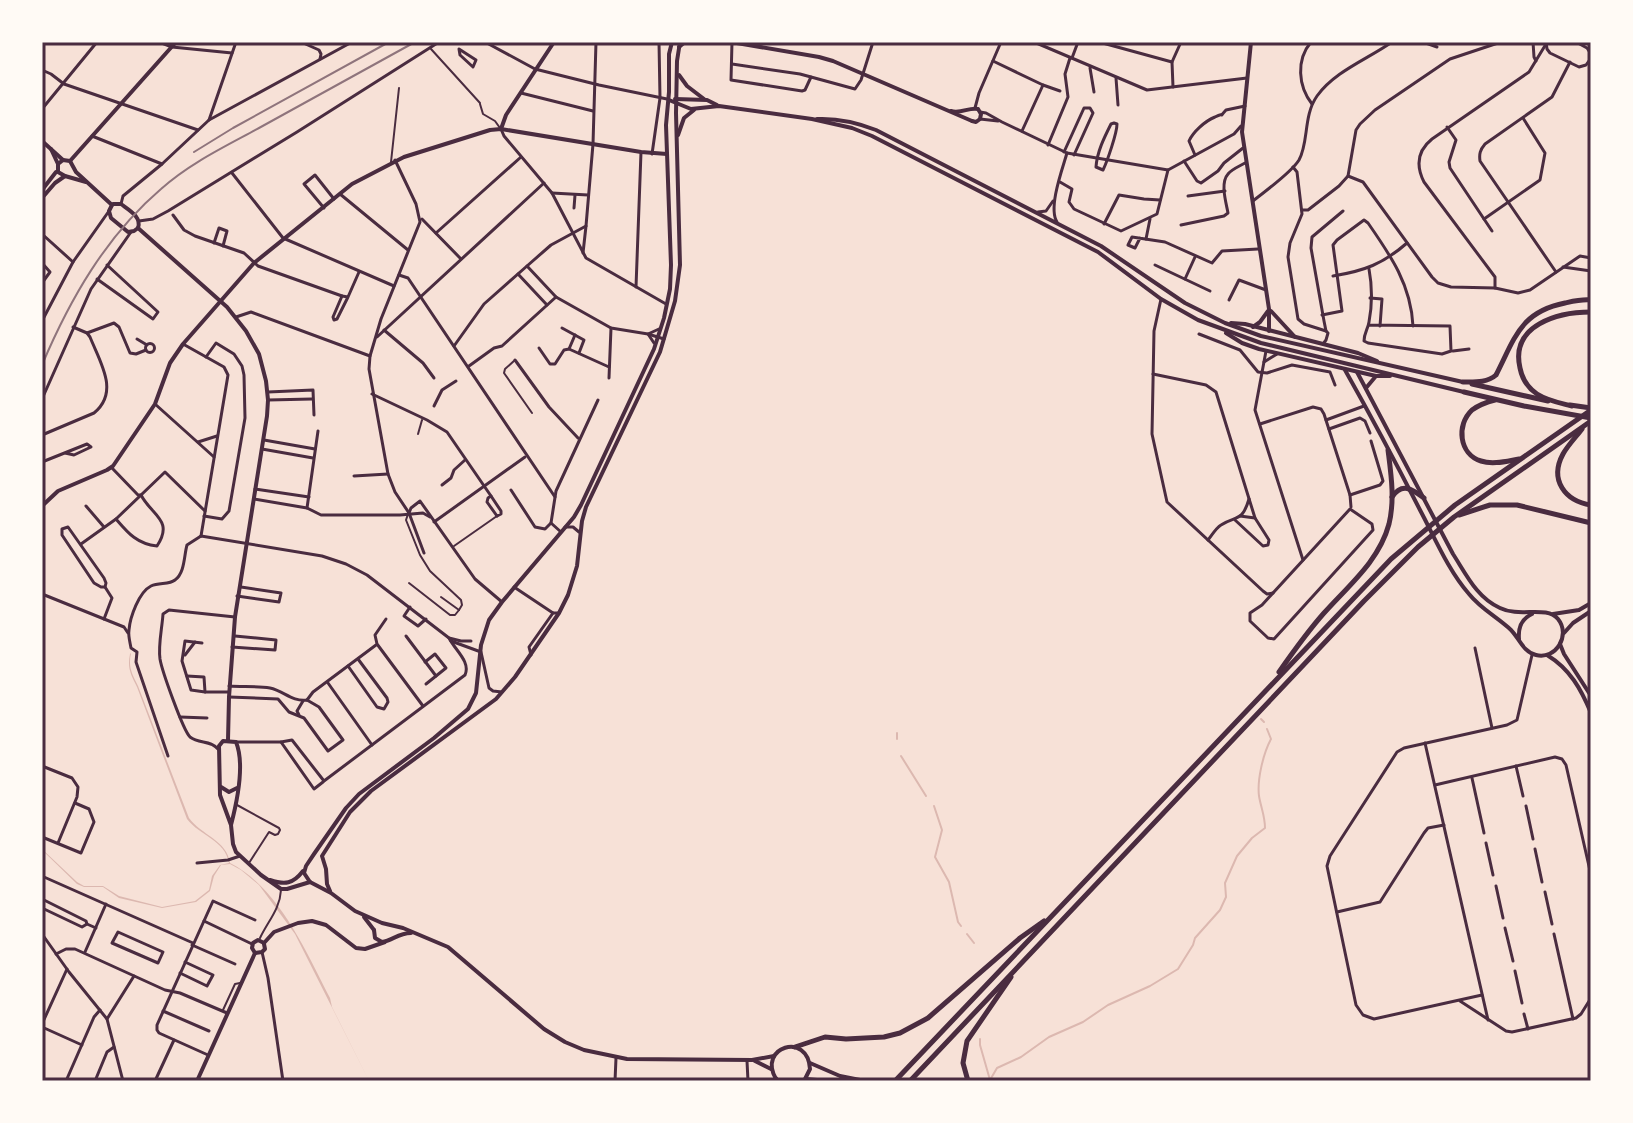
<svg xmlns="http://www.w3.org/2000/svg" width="1633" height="1123" viewBox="0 0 1633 1123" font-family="Montserrat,sans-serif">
  <rect width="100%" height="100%" fill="#f7e1d7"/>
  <path fill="#dcb8b0" d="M131 653C128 667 132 674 138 686L189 818C201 835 227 840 230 863 279 888 306 952 330 998L332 1007 369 1081 295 934 259 885 241 870 230 864 221 865 214 876 210 891 196 902 162 908 119 898 103 887H84L77 884 42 850V849L77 882 84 886H103L119 896 162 907 195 901 209 890 212 876 220 865 229 863C225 840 200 836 187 819L137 687C131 675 127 668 130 654Z"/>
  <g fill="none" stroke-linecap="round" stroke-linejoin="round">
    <g stroke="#dcb8b0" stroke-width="2">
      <path d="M1261 719 1264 722"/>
      <path d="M897 739V733"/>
      <path d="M901 756 926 796"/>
      <path d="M934 806 942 830 935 857 949 882 958 922 961 926"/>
      <path d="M967 934 974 943"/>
      <path d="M980 1039V1045L990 1080"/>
      <path d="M990 1080 997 1068 1021 1057 1049 1037 1083 1022 1108 1005 1150 986 1178 969 1193 945 1195 938 1220 910 1226 897 1225 883 1237 856 1252 838 1265 828C1265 816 1261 808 1259 796 1257 780 1263 754 1271 739L1267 729"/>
    </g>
    <g stroke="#4a2c40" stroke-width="2">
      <path d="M480 104 483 114 495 121 500 128"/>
      <path d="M515 360 505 369 504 373 532 413"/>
      <path d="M418 434 422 420"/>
      <path d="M408 514 406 520 420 555 430 571 461 600 462 605 459 610 441 597"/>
      <path d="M409 583 450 615H455L459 610"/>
      <path d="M237 805 279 828 280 830 278 834 275 835 269 832 249 863"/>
      <path d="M223 1010 235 984 240 983"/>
    </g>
    <g stroke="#4a2c40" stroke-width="2">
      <path d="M431 49 480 103"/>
      <path d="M391 162 399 88"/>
      <path d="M454 546 497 516"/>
      <path d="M260 938C268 921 280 909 281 890"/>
    </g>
    <g stroke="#4a2c40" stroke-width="3">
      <path d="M159 42 172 47 232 53"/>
      <path d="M301 42 319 50 321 54 320 59"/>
      <path d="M485 42 535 69 599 85 667 99"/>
      <path d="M732 42 731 80 802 91 805 90 811 77"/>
      <path d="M1034 42 1147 90 1247 78"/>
      <path d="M1099 42 1172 62"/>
      <path d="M1311 42C1296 60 1298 86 1312 104"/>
      <path d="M1423 42 1437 47"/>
      <path d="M1533 42 1534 57 1536 61"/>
      <path d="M1546 42 1547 49 1550 53 1579 67 1586 65 1591 58"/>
      <path d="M1576 42 1587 48 1591 54"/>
      <path d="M459 49 476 60 473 67 460 55Z"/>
      <path d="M1072 58 1078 42"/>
      <path d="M993 61 1043 85"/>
      <path d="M732 64 800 74 855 89 861 80 873 42"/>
      <path d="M1090 68 1094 92"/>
      <path d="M42 70 51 74 64 84 198 130"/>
      <path d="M1116 78 1118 105"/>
      <path d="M1173 87 1172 62 1181 42"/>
      <path d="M521 93 593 111"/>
      <path d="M975 108 979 93 1001 42"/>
      <path d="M42 109 97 42"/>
      <path d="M980 112 986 113 1002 122 1067 153 1168 170 1234 134 1241 126"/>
      <path d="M980 119 998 121"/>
      <path d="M209 120 236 42"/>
      <path d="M1114 123 1117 124C1117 133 1107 162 1103 170L1096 167C1097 152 1104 138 1111 124Z"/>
      <path d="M1447 127 1456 140 1449 162 1450 168 1492 231"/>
      <path d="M501 129 504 136 552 193 586 258 666 304"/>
      <path d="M1022 131 1043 85 1060 91"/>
      <path d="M92 136 162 164"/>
      <path d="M1048 145 1068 97 1065 74 1070 58"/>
      <path d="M1064 152 1084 108H1090L1093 113 1074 155"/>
      <path d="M652 154 660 98 659 42"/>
      <path d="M1195 155 1189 141C1193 132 1205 121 1215 117 1227 111 1217 120 1226 110L1245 106"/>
      <path d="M395 160 416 204 420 222 381 319 370 356 369 369 388 474 395 492 409 513 424 553"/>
      <path d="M1184 161 1197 181 1201 183 1218 171 1224 163 1243 148"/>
      <path d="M1293 167 1297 172 1302 214 1290 243 1288 257 1298 319 1304 324 1326 331"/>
      <path d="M232 173 283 238 394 286"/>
      <path d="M1348 176 1363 182 1432 277 1438 283 1451 287 1495 288 1518 293 1530 290 1580 256 1591 258"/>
      <path d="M1060 182 1072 189 1069 202 1074 209 1121 231 1157 214 1168 170"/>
      <path d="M552 193 588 195"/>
      <path d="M340 194 408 250"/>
      <path d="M1188 196 1225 191"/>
      <path d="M1253 201C1264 192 1291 173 1299 160 1309 142 1303 116 1317 96 1335 71 1368 59 1392 42"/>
      <path d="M121 204 123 196 162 164 209 120 352 42"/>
      <path d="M324 208 304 184 315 175 334 199"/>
      <path d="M574 208 575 195"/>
      <path d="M1302 210H1308L1339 186 1348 176 1356 130 1360 124 1375 110 1450 59 1501 42"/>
      <path d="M1038 212 1046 211 1053 201"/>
      <path d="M173 215 184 230 195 236 244 253 258 266 342 296"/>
      <path d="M422 219 461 259"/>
      <path d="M1484 219 1540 180 1545 153 1523 118"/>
      <path d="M139 221 153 219 168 211 297 132 439 42"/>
      <path d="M1057 222C1048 208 1062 170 1067 153"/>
      <path d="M1104 224 1119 195 1144 199 1160 200"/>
      <path d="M1181 225 1224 216 1228 213C1226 202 1220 183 1228 174 1232 169 1240 166 1245 163"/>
      <path d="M436 233 521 157"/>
      <path d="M42 234 73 262"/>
      <path d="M1140 238 1135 248 1128 245 1132 237 1165 242 1212 263 1222 251 1258 249"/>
      <path d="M1146 239 1150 219"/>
      <path d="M214 243 219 228 227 231 223 246"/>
      <path d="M583 253 586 226"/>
      <path d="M42 263 50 272 42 283"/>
      <path d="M1155 265 1210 291"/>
      <path d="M527 266 556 297 611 328 648 334 664 339"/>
      <path d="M1563 267 1591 271"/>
      <path d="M1556 272 1480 161C1479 154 1480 150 1485 144L1552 97 1570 62"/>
      <path d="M518 274 547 305"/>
      <path d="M399 275 408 278 555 497"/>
      <path d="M1333 276C1364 271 1383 264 1407 243"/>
      <path d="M97 279 153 319 158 312 107 265"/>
      <path d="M1185 279 1195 257"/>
      <path d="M636 287 641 152"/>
      <path d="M1495 288V277L1424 182C1416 166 1417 151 1432 139L1529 72 1546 44"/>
      <path d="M348 297 337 319 334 320 333 317 342 296 348 297 359 272"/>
      <path d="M1370 298 1382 299 1380 326"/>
      <path d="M1161 299 1154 331 1152 434 1167 502 1263 591 1267 594 1273 593"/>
      <path d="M1229 300 1239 280 1266 290"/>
      <path d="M1322 315 1342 311 1333 245 1337 240 1364 220 1368 223C1391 256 1411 285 1413 326"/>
      <path d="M236 317 251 312 370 356"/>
      <path d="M42 321 73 262 109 211"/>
      <path d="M1369 325 1450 326 1451 351 1442 354 1368 343 1364 341C1364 333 1368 329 1369 322 1372 306 1372 285 1369 269"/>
      <path d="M562 328 584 340 579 353"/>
      <path d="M384 330 423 363 434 378"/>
      <path d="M87 333 114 323 119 327 130 353 136 354 146 350"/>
      <path d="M1199 334 1240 350 1258 372 1267 373 1292 365 1330 372 1335 385"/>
      <path d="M377 337 544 183"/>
      <path d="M137 339 147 345"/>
      <path d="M654 343 648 334 659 329"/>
      <circle cx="150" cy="348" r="4.5"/>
      <path d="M183 344 224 367 228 375 201 536"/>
      <path d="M1323 344 1326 340 1328 333 1326 331 1324 321 1311 248 1312 237 1343 211"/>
      <path d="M454 346 484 304 527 266 551 245 586 226 593 144 596 42"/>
      <path d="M539 348 550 364H555L564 350 569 349 575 335"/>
      <path d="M569 349 609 367"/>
      <path d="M1266 351 1255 410 1303 560"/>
      <path d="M1453 351 1469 349"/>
      <path d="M515 360 549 407 578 438"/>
      <path d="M1264 362 1277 354"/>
      <path d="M469 366 494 348 502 346 556 297"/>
      <path d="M1153 374 1206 385 1216 392 1255 518 1269 540 1268 545 1263 546 1235 520"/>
      <path d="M609 378 611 328"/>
      <path d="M268 392 313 390 314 415"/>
      <path d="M372 394 427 420 447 432 491 496 488 498 487 502 497 516"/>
      <path d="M42 399 91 289 131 232"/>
      <path d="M268 400 312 399"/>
      <path d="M155 404 214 457"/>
      <path d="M434 406 442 390 456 381"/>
      <path d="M1326 420 1364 406"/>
      <path d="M1260 424 1313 407 1321 409 1324 414 1350 495 1351 507"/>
      <path d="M1329 429 1360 418 1365 421 1370 433"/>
      <path d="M318 431 307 508 321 515H400L423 513 430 517"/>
      <path d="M42 435 94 413C120 392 100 362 90 337L87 333 73 327"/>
      <path d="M264 440 315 449"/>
      <path d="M198 442 217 436"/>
      <path d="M262 449 313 458"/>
      <path d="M42 462 87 444 91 447 74 455 65 453"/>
      <path d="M112 468 138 495H141C152 516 174 520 157 546 137 544 128 533 116 519"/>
      <path d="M354 476 388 474"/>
      <path d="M442 485 451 478 454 470 465 460"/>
      <path d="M255 489 309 497"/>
      <path d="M511 490 535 527 545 529 551 523"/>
      <path d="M1350 495 1380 485 1383 481 1371 441"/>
      <path d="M491 496 501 511V514L497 516"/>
      <path d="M254 499 307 508"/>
      <path d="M86 506 104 527"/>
      <path d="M1350 509 1372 524 1373 530 1274 639 1268 638 1250 621V613L1262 605Z"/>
      <path d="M409 513 411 508 420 501 475 579 502 602"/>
      <path d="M204 516 222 519 229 511 245 418 244 375 242 366 234 354 216 343 206 357"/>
      <path d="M1240 516 1255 518"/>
      <path d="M434 522 525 457"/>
      <path d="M68 527 104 578 106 583 105 587H101L94 583 62 535V529Z"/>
      <path d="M565 527H573L579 532"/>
      <path d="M561 532 551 523 556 491 598 400"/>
      <path d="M201 536 322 556 346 564 367 575 449 638 461 641H471"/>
      <path d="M1208 540C1212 535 1216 528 1221 525 1236 515 1242 523 1249 499"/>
      <path d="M81 544 116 519 165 472 205 511"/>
      <path d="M514 587 553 613"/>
      <path d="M42 594 124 627 128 633"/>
      <path d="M237 596 279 602 281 593 241 587"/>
      <path d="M410 607 404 616 418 626 426 619"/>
      <path d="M104 619 112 598 105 587"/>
      <path d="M386 619 375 635 377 644 423 706"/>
      <path d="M406 636 436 676 426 684"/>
      <path d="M451 641 481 652 489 688 493 691 502 692"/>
      <path d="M202 643 185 641 182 661 191 690 205 692"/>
      <path d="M232 647 275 650 276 640 235 636"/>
      <path d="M1475 648 1492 728"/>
      <path d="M185 655 195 642"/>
      <path d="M531 655 529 647 553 613H559"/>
      <path d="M425 662 435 654 446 668 436 676"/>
      <path d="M348 666 377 707 384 709 388 702 387 698 358 659"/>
      <path d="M187 676 204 677 205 692H229"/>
      <path d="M328 683 372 745"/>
      <path d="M229 697 278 699 289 712 304 718 328 751 343 740 319 707 307 700C292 702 284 691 270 688 257 686 242 687 229 686"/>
      <path d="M307 700 313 692 376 645"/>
      <path d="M299 715 297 711 303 701"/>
      <path d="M180 717 207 718"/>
      <path d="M236 742H281L292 740 324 781 465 675C471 662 455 650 449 638"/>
      <path d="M281 742 314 789 323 782"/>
      <path d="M1425 743 1488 1020"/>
      <path d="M218 749C211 740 199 744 190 737 183 730 162 671 160 659 158 645 162 629 163 614L169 610 235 617"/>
      <path d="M168 756 136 662 137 652 131 648C130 642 128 636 129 630 130 617 139 592 151 586 159 582 169 585 175 580 185 573 184 555 187 545L201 536"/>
      <path d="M42 766 72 778 78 787 77 797 58 843"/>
      <path d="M1516 766 1523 796"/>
      <path d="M1472 778 1484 833"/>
      <path d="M1435 785 1555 757 1562 759 1566 765 1591 875"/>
      <path d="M1526 806 1533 839"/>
      <path d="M42 837 81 853 94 822 89 809 75 803"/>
      <path d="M1486 843 1493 875"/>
      <path d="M1535 849 1542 882"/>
      <path d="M197 863 228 860 240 856"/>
      <path d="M44 877 193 943"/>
      <path d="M1496 886 1503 918"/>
      <path d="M1545 892 1552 924"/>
      <path d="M42 899 86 921 87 924 96 928"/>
      <path d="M42 908 82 927 87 924"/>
      <path d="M1337 912 1380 902 1424 833 1428 828 1444 825"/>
      <path d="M204 921 252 944"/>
      <path d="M1505 928 1513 961"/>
      <path d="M118 932 163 952 158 963 112 943Z"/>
      <path d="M42 934 69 972 107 1019 123 1081"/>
      <path d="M1554 934 1573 1019"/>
      <path d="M192 945 235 964"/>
      <path d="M85 952 106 904"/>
      <path d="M262 952 268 978 283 1081"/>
      <path d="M56 954 66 949H75L165 990 180 993 227 1013"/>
      <path d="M1515 971 1522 1003"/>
      <path d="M180 973 207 986 213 975 185 962"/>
      <path d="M1482 995 1374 1019 1363 1015 1356 1005 1327 866 1330 856 1397 752 1404 748 1507 725 1517 720 1532 655"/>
      <path d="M1460 1001 1506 1031 1512 1032 1576 1018 1581 1014 1591 998"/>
      <path d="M163 1011 209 1031"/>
      <path d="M1524 1014 1528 1029"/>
      <path d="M107 1019 134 976"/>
      <path d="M42 1024 67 969"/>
      <path d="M42 1027 82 1045"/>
      <path d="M208 1055 159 1033 157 1030V1025L213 901 255 920"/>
      <path d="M747 1061 748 1081"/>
      <path d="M66 1081 94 1017 100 1010"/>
      <path d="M95 1081 107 1052 114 1047"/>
      <path d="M155 1081 174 1040"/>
      <path d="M615 1081 616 1058"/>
    </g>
    <g stroke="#4a2c40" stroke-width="4">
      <path d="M731 42 819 57 833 61 972 121"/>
      <path d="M1251 42 1242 132 1269 309V331"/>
      <path d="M679 47 685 42"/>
      <path d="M951 111C961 114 969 107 978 109L981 114 980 119 976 122 972 121"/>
      <path d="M501 129 506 115 554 42"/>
      <path d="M42 141 63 160"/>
      <path d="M51 149 58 164V172L65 176"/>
      <path d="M70 161 176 42"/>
      <path d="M58 164 63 160 70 161 76 172 112 205"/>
      <path d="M42 190 56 172"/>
      <path d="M42 198 55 183 65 176 86 182"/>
      <path d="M113 204H121C129 210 142 217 138 228"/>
      <path d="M112 205 109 211 111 218 128 232 134 231 138 228"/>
      <path d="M138 228 227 307 246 331 259 354 266 381 268 400 267 416 235 617 229 697 228 740"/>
      <path d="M1271 311 1295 337"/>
      <path d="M1253 327 1260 322 1268 311"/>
      <path d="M1345 370C1371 416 1396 463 1420 510 1435 538 1448 570 1469 594 1481 609 1497 617 1511 630 1519 638 1523 652 1536 655 1556 660 1571 635 1558 619 1546 605 1520 618 1500 608 1477 598 1466 574 1453 554L1357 372"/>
      <path d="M1366 388 1376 376"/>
      <path d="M42 506 58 491 107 470 113 466 155 404 170 363 183 344 254 263 352 184 404 157 490 130 501 129 641 152 667 154"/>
      <path d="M1553 614 1579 610 1591 603"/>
      <path d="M1564 633 1573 623 1591 611"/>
      <path d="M1519 639C1518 628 1521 619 1532 614"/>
      <path d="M1560 644 1564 654 1591 696"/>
      <path d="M1547 655C1570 669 1581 689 1591 713"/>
      <path d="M221 787 229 792 237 788"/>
      <path d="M231 825C237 802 245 764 236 742L223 741 219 746 220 795 231 825 233 844 236 852 261 875 281 889H287L310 882"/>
      <path d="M270 880C285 885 293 884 303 871"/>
      <path d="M264 943 274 932 298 923 312 921 326 925 356 948 365 949 385 942"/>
      <path d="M255 953 252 948 253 943 258 940 264 943"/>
      <path d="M255 953 262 952 265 949 264 944"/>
      <path d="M197 1081 255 953"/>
    </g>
    <g stroke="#4a2c40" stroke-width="4">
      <path d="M672 42 669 54V92L666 125 671 265 670 289 664 318 654 349 581 505 574 517 502 602 489 620 481 645 476 693 468 709 434 738 359 794 346 808 314 854 306 866 304 873 310 882 331 893 355 911 382 923 403 928 448 947 544 1029 565 1042 584 1050 627 1059 752 1060 774 1056"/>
      <path d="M679 75 687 86 704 99"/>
      <path d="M675 99 707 100 717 105"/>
      <path d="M669 100 691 109 719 106 812 119 852 128 872 136 1098 252 1161 299 1198 320 1261 343 1464 392"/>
      <path d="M817 119C839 118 856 122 876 130L1101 246 1185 303 1225 323 1261 336 1463 382"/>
      <path d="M678 135 684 118 694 110"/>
      <path d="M1231 323 1245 324 1358 353 1377 361"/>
      <path d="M1226 333 1242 343 1259 349 1376 376H1390"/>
      <path d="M330 891 327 884 326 869 322 856 350 812 371 791 496 699 515 677 559 613 568 595 577 566 582 521 586 507 660 352 675 301 680 265 676 113 677 61 680 42"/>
      <path d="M364 917 374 930"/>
      <path d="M374 930 375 938 382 942C392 941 398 933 411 933"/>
      <path d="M755 1061 771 1069"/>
      <path d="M810 1063 840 1076 865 1081"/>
      <path d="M776 1079C757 1047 808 1031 810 1069L804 1081"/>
      <path d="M806 1079 828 1081"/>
    </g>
    <g stroke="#4a2c40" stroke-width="5">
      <path d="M1463 382C1475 382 1487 383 1496 375 1515 338 1520 312 1565 303 1574 301 1582 299 1591 300"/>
      <path d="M1472 384 1548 401"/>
      <path d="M1464 392 1524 406 1591 418"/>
      <path d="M1495 400C1487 402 1479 405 1472 410 1456 425 1459 454 1481 461 1493 465 1507 461 1519 459"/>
      <path d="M1570 405 1591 408"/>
      <path d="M1572 406C1560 403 1548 401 1537 394 1528 388 1522 378 1520 368 1510 325 1558 312 1591 312"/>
      <path d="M1582 429C1576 437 1568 445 1563 454 1549 480 1565 501 1591 505"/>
      <path d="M1392 497C1402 482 1412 489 1424 498"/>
      <path d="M1459 515 1490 505H1517L1591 523"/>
      <path d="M1279 672C1293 652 1308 631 1324 613 1349 585 1379 561 1389 524 1395 499 1391 474 1388 450"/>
      <path d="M795 1047 825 1037 846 1039 884 1037 900 1033 928 1018 1020 938 1044 921"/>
      <path d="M776 1079 777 1081"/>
      <path d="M895 1081 1391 559 1455 505 1591 410"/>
      <path d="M910 1081 1364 601 1418 547 1454 517 1591 421"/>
      <path d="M968 1081 963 1063 967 1041 1011 977"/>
    </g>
    <g stroke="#8f747c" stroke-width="2">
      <path d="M194 152 233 128 389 42"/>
      <path d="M42 365C70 299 106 236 161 189 190 163 226 146 259 128 311 99 363 71 415 42"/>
    </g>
  </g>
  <rect width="1633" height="1123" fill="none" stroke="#fffaf5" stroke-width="88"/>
  <rect x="44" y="44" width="1545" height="1035" fill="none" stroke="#4a2c40" stroke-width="3"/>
</svg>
